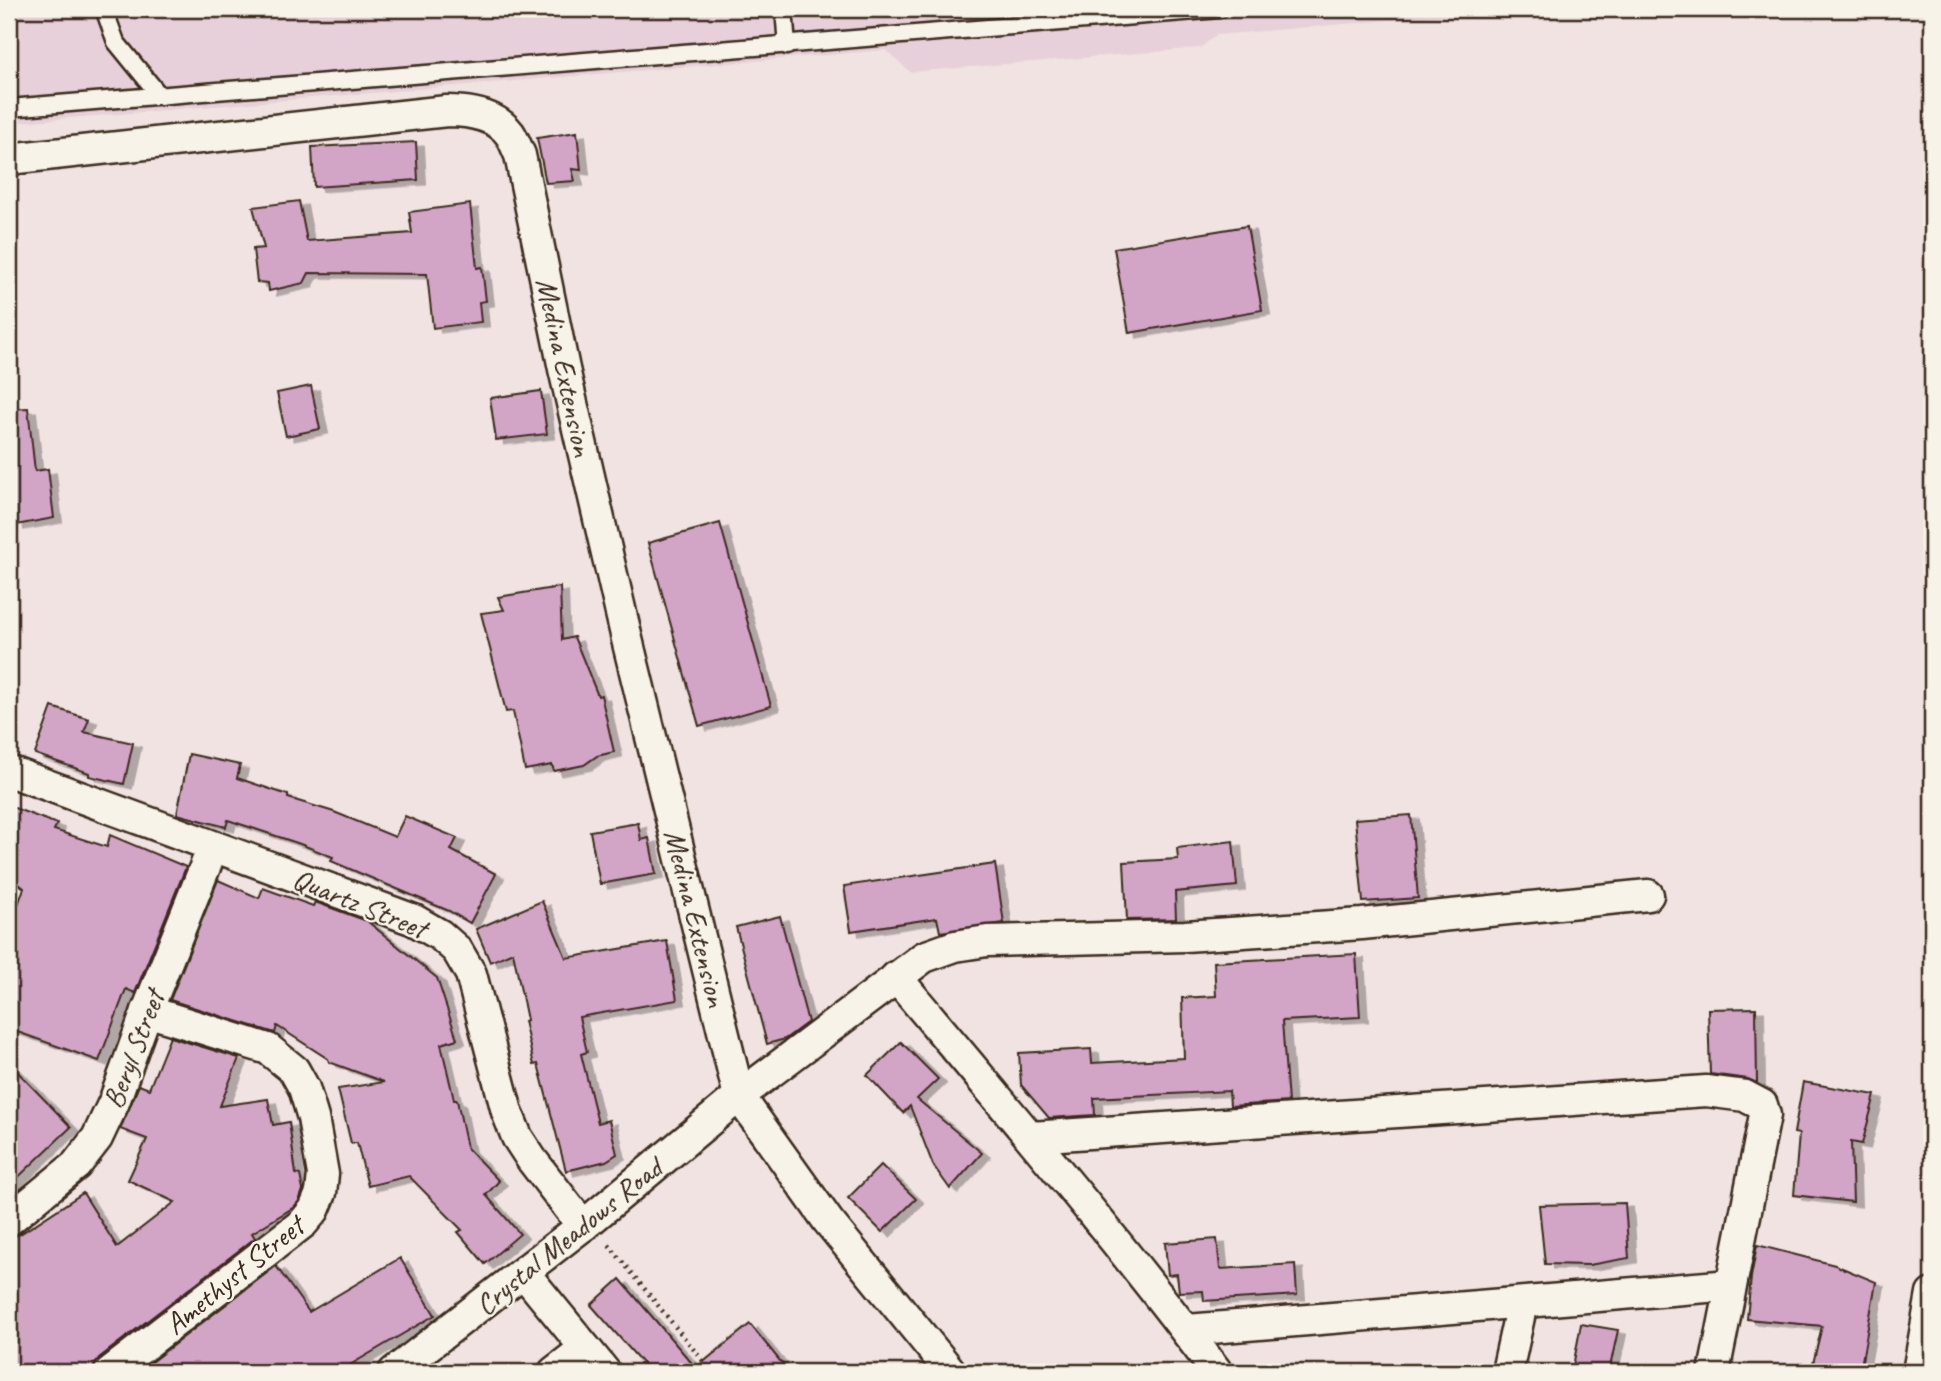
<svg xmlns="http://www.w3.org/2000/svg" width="1941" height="1381" viewBox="0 0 1941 1381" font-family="Caveat,sans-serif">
  <defs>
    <filter id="shadow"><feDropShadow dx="8" dy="4.5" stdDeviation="0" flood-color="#0004"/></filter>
  </defs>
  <rect width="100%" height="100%" fill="#f0e3e1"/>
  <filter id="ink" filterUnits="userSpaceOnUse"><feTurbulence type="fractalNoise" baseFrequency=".0143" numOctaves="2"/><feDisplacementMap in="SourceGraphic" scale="14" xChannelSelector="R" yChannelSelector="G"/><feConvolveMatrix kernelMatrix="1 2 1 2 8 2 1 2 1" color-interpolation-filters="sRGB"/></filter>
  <g filter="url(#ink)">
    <path fill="#e7d0d9" d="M9 9H1519L1216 35 1200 48 910 72 886 50 9 123Z"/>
    <g fill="#d2a5c7" stroke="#3b2a1e" stroke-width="2" filter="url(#shadow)">
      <path d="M577 132 581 170 572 169 575 181 546 183 537 138Z"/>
      <path d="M416 142 418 180 314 187 312 147Z"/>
      <path d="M299 201 307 241 412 233 409 212 470 204 477 268 482 267 486 301 479 302 481 322 433 328 427 274 309 273 304 283 269 291 268 283 257 282 253 249 264 248 253 207Z"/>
      <path d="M1247 226 1262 310 1129 333 1114 248Z"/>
      <path d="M311 386 320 429 286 436 277 393Z"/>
      <path d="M541 391 547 434 496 440 490 398Z"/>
      <path d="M28 408 35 471 48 469 54 518 16 525 9 478V409Z"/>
      <path d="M720 523 771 706 699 726 648 543Z"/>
      <path d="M560 587 562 640 574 637 598 696 601 695 614 752 597 756 584 765 554 771 552 765 525 770 513 711 506 712 481 613 504 610 498 597Z"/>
      <path d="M52 707 89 719 84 732 133 743 124 784 89 776V773L35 754Z"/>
      <path d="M189 754 240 765 237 778 288 795V798L334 812 395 837 405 816 457 838 451 850 496 874 470 923 449 911 331 861 333 857 300 844 228 820 226 827 177 814Z"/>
      <path d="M9 806 57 824 54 830 107 847 110 835 186 867 135 993 126 989 99 1061 9 1029V954L16 925 11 924 24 888 9 876Z"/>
      <path d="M1411 815 1418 898 1363 902 1355 819Z"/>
      <path d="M638 823 641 840 649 838 656 874 600 884 590 831Z"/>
      <path d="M1233 841 1237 886 1175 892 1176 919 1127 920 1124 862 1178 859 1177 848Z"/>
      <path d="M995 864 1004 923 940 932 937 918 851 931 844 886Z"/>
      <path d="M218 880 259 898 263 888 313 906 315 902 367 921 437 978 457 1039 441 1044 454 1100H457L467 1148 499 1181 486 1195 520 1234 485 1264 458 1232 462 1230 409 1176 368 1186 357 1143H351L338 1089 384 1082 329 1062 328 1059 277 1026 275 1033 170 1000Z"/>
      <path d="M542 901 566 958 667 941 677 1000 579 1017 587 1052 581 1054 598 1123 609 1120 617 1154 606 1161 566 1171 538 1064 534 1065 524 1021 527 1020 513 952 490 962 476 929Z"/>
      <path d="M780 916 808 1022 785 1039 767 1044 736 927Z"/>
      <path d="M1356 954 1360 1017 1282 1021 1288 1102 1230 1106 1229 1091 1094 1098 1095 1115 1049 1118 1021 1085 1019 1053 1091 1049 1092 1063 1184 1058 1182 998 1216 996 1214 962Z"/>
      <path d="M1756 1008 1757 1083 1748 1079 1710 1074 1708 1009Z"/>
      <path d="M170 1037 239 1058 220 1106 268 1099 273 1125 289 1122 296 1174 300 1175 303 1190 299 1201 294 1207 252 1233 255 1238 99 1358 94 1365 93 1372H18L9 1359V1238L20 1234 83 1193 117 1247 175 1202 128 1180 147 1139 120 1129 139 1085 149 1089Z"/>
      <path d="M901 1042 938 1079 917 1099 982 1153 950 1189 933 1165 910 1106 903 1113 867 1075Z"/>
      <path d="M9 1063 71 1127 9 1186Z"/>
      <path d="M1803 1082 1875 1095 1862 1144 1851 1142 1853 1202 1794 1195 1799 1134 1794 1133Z"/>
      <path d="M881 1165 916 1199 882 1232 848 1198Z"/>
      <path d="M1625 1203 1629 1258 1589 1265 1545 1264 1539 1205Z"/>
      <path d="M1217 1239 1220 1269 1295 1264 1297 1295 1204 1301 1203 1291 1179 1292 1177 1274 1168 1275 1165 1243Z"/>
      <path d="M1757 1245 1835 1265 1876 1282 1860 1372H1811L1822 1326 1747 1319 1751 1277Z"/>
      <path d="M400 1258 435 1315 338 1372H138L276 1266 309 1312Z"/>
      <path d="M620 1279 696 1368 750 1324 789 1372H650L591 1305Z"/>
      <path d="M1581 1324 1618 1330 1609 1372H1572Z"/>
    </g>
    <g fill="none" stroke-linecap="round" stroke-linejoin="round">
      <defs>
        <g id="service">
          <path d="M104 9 116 42 160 96"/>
          <path d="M784 9 787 46"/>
          <path d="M9 108 1220 9"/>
        </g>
        <g id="minor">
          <path d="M9 159 447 111C469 111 496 115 510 134 514 140 517 149 520 155L564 369 627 639 739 1096 828 1221 951 1372"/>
          <path d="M9 771 414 920 440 935 457 950 471 974 507 1112 517 1137 532 1160 583 1226"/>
          <path d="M896 977C1005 1107 1115 1236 1217 1372"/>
          <path d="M1031 1137 1706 1091 1745 1096 1762 1105 1765 1115 1714 1372"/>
          <path d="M9 1220 76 1165 97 1138 114 1102 147 1011 213 847"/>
          <path d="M524 1273 605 1372"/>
          <path d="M1187 1330 1731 1285"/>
          <path d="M110 1372 303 1223 314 1210 321 1193 323 1174 313 1118 304 1088 294 1070 268 1049 147 1011"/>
          <path d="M394 1372 589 1221 739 1096 924 957 955 946 987 941 1185 936 1362 924 1648 895"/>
          <path d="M554 1372 585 1348"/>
          <path d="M1507 1372 1522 1303"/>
          <path d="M1918 1372 1932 1294"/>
        </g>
      </defs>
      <use href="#service" stroke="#3b2a1e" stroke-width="21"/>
      <use href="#minor" stroke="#3b2a1e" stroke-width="35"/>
      <path stroke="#3b2a1e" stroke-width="4.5" stroke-dasharray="2 5" stroke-linecap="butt" d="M609 1245 712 1372"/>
      <use href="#service" stroke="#f7f3e8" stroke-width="16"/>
      <use href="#minor" stroke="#f7f3e8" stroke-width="30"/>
    </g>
  </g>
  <g text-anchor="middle" stroke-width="5" stroke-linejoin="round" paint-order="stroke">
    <g font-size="30" fill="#3b2a1e" stroke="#f7f3e8">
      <text transform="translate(565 367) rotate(78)" y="10">Medina Extension</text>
      <text transform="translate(360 903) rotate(22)" y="10">Quartz Street</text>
      <text transform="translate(696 918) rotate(76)" y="10">Medina Extension</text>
      <text transform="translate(133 1049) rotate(-69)" y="10">Beryl Street</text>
      <text transform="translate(568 1236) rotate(-39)" y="10">Crystal Meadows Road</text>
      <text transform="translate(234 1275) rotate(-39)" y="10">Amethyst Street</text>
    </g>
  </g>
  <rect width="1941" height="1381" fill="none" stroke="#f7f3e8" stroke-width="35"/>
  <rect x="18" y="18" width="1906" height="1346" fill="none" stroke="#3b2a1e" stroke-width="2.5" filter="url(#ink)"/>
</svg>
